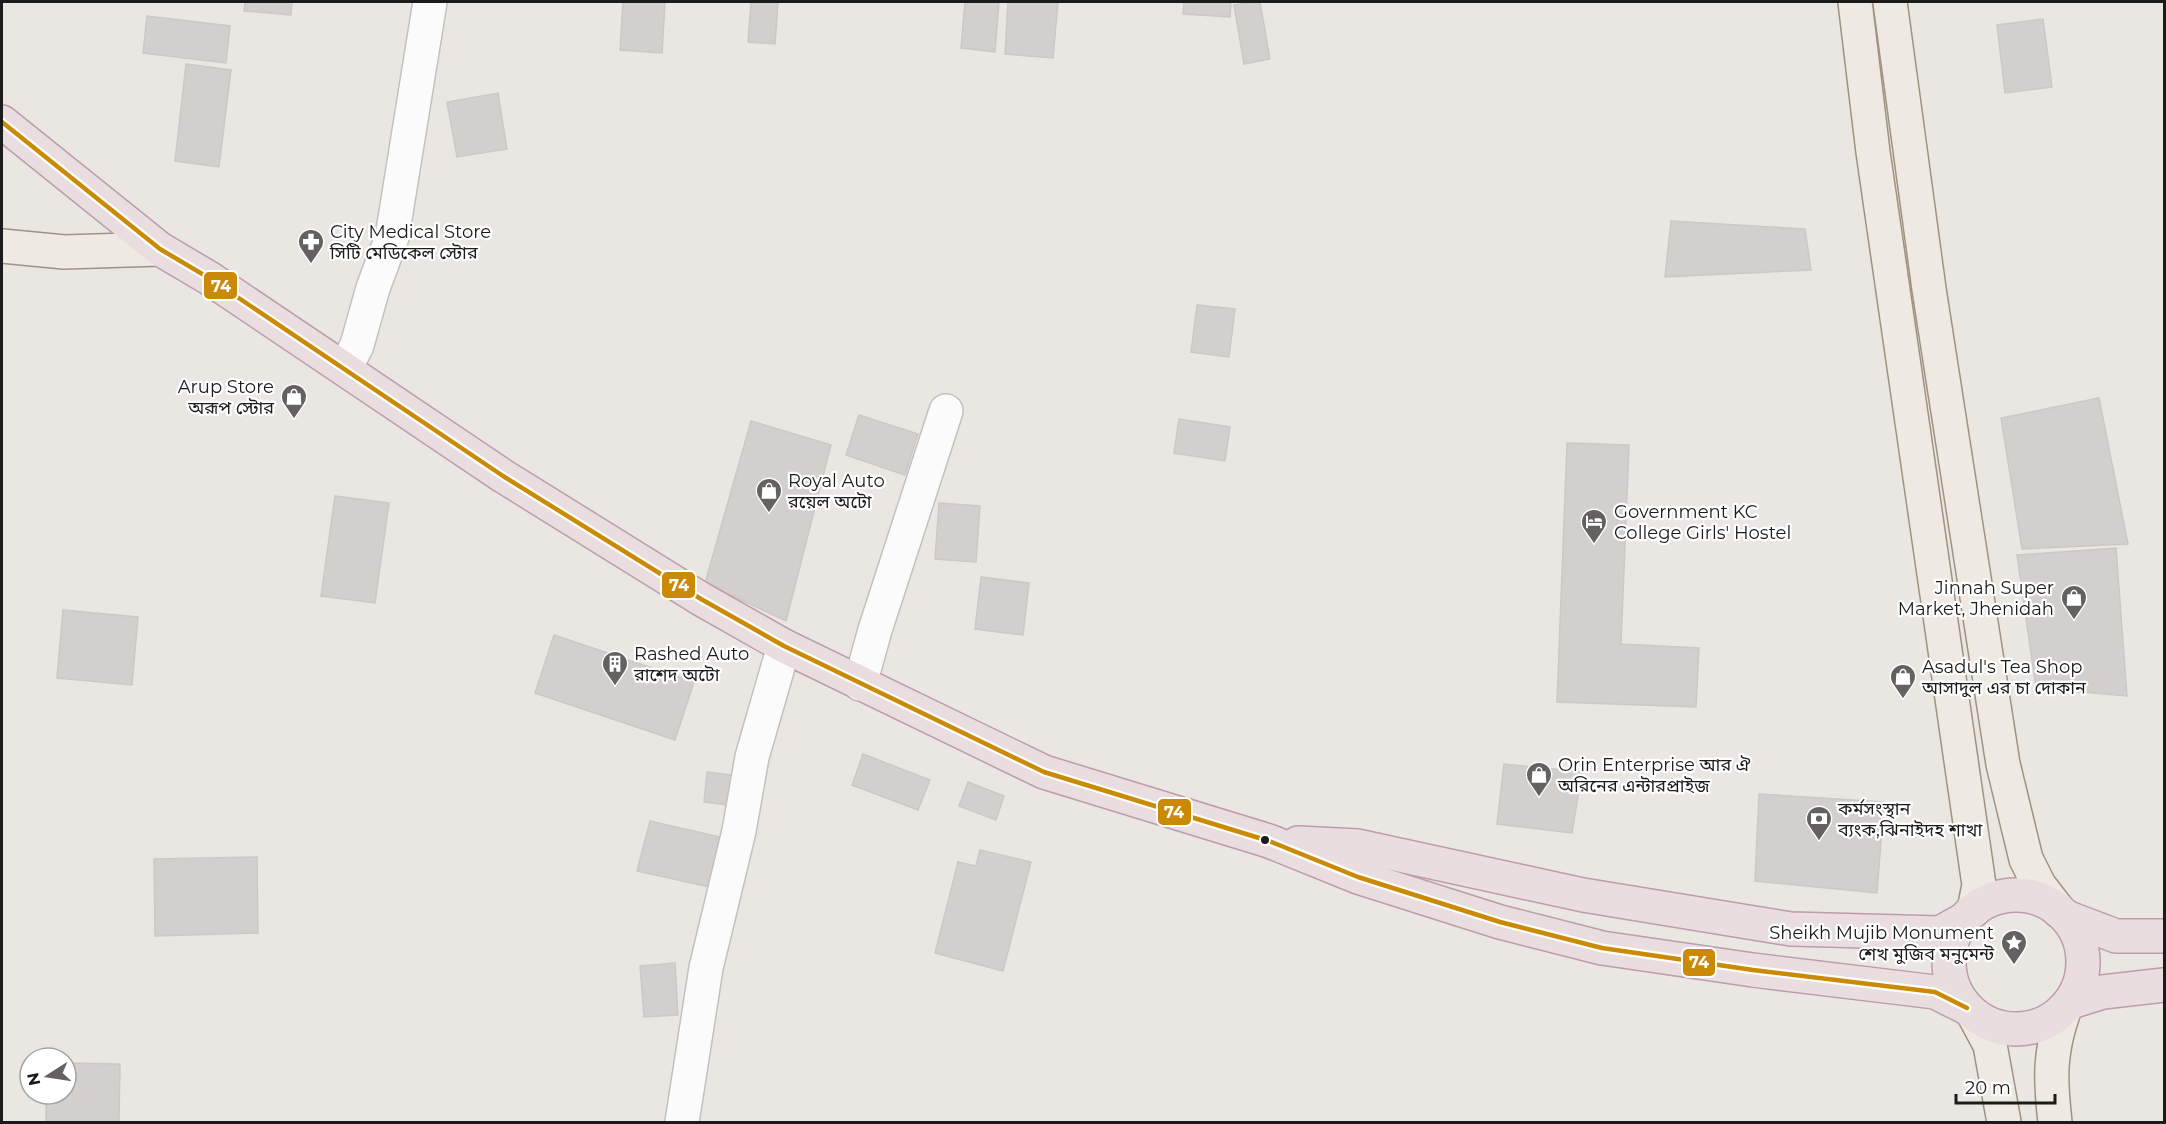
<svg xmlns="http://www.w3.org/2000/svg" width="2166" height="1124" viewBox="0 0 2166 1124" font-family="Montserrat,'Noto Sans Bengali',sans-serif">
  <rect width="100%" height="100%" fill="#eae7e3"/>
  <g fill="#d2cfcc" stroke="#cdc8c5" stroke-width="1.5">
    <path d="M245 2H292L291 15 244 11Z"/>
    <path d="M623 2H665L662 53 620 50Z"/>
    <path d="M751 2H778L775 44 748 42Z"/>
    <path d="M965 2H999L995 52 961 48Z"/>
    <path d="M1008 2H1058L1053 58 1005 54Z"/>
    <path d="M1184 2H1231L1230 17 1183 14Z"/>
    <path d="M1252 2H1260L1270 59 1244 64 1234 5Z"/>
    <path d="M147 16 230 26 226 63 143 53Z"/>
    <path d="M2043 19 2052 87 2005 93 1997 25Z"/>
    <path d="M186 64 231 70 219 167 175 161Z"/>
    <path d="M498 93 507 149 457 157 447 102Z"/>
    <path d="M1671 221 1805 229 1811 270 1665 277Z"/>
    <path d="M1197 305 1235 309 1229 357 1191 352Z"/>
    <path d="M2099 398 2128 544 2022 549 2001 418Z"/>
    <path d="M859 415 918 434 905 475 846 455Z"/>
    <path d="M1179 419 1230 427 1225 461 1174 453Z"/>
    <path d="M751 421 831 445 786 621 705 583Z"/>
    <path d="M1567 443 1629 445 1621 644 1699 648 1696 707 1557 702Z"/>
    <path d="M335 496 389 503 375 603 321 596Z"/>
    <path d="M939 503 980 506 976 562 935 559Z"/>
    <path d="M2116 548 2127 696 2036 688 2017 555Z"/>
    <path d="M981 577 1029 583 1023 635 975 629Z"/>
    <path d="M63 610 138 617 132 685 57 678Z"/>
    <path d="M554 635 694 682 675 740 535 693Z"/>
    <path d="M863 754 930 780 918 810 852 785Z"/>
    <path d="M1504 764 1582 772 1572 833 1497 824Z"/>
    <path d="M707 772 739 776 735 806 704 802Z"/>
    <path d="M968 782 1004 796 996 820 959 806Z"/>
    <path d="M1759 794 1884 802 1877 893 1755 881Z"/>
    <path d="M650 821 733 840 719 889 637 871Z"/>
    <path d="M980 850 1031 862 1003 971 935 953 958 862 976 866Z"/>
    <path d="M257 857 258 933 155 936 154 859Z"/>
    <path d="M675 963 678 1015 644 1017 640 966Z"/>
    <path d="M66 1063 120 1064 119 1122H46V1094H66Z"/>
  </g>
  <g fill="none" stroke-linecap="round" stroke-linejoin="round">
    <defs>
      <g id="minor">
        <path d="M345 369 357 345 373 288 392 237 430 2"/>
        <path d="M860 684 875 630 946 411"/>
        <path d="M682 1122 706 968 739 831 752 757 784 646"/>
      </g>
      <g id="major">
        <path d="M1855 2 1873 152 1979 885 1974 910"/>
        <path d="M1890 2 1929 289 2003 764 2026 859 2039 885 2059 911"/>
        <path d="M2 246 64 252 160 249"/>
        <path d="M1974 1015 1990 1045 2004 1122"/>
        <path d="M2055 1122C2050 1078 2049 1052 2065 1008"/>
      </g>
      <g id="highway">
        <path d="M2 122 160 249 209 278 503 476 701 599 784 646 1044 772 1269 841 1358 877 1500 922 1602 948 1753 970 1935 992 1967 1008"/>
        <path d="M1298 843 1358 846 1583 895 1791 929 1940 933 1965 919"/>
        <circle cx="2016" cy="962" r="67"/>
        <path d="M2066 917 2116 936H2164"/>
        <path d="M2071 1002 2103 992 2164 985"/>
      </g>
    </defs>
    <use href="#minor" stroke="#c2c1bf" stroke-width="36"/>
    <use href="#major" stroke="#a09281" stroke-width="36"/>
    <use href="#highway" stroke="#be9ca9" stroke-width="36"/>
    <use href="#minor" stroke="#fcfbfb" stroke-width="33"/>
    <use href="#major" stroke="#efe9e3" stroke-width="33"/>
    <use href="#highway" stroke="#e9dde0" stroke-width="33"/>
    <defs>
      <path id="bus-1" d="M2 122 160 249 209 278 503 476 701 599 784 646 1044 772 1269 841 1358 877 1500 922 1602 948 1753 970 1935 992 1967 1008"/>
    </defs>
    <use href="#bus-1" stroke="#fff" stroke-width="9"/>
    <use href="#bus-1" stroke="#cb8a05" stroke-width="4.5"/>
  </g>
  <defs>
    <symbol id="pharmacy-pin" viewBox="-11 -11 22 30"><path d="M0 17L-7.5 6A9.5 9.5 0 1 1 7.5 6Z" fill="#636261" stroke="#fff"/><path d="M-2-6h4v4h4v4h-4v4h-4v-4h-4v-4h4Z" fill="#fff"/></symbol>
    <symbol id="shop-pin" viewBox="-11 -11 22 30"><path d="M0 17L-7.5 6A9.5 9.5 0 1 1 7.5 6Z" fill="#636261" stroke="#fff"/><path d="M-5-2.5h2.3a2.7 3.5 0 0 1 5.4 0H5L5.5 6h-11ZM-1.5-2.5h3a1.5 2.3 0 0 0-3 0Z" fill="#fff"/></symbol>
    <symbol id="hotel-pin" viewBox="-11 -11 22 30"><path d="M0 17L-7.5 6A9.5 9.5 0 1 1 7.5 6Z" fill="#636261" stroke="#fff"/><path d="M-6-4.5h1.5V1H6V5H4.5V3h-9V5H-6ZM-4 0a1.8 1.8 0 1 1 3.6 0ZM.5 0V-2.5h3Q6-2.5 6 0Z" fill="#fff"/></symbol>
    <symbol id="building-pin" viewBox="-11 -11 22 30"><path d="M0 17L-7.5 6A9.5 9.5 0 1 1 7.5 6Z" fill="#636261" stroke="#fff"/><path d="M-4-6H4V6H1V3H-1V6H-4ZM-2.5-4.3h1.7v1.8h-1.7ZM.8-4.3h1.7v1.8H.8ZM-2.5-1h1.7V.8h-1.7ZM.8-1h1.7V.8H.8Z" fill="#fff"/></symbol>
    <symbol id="bank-pin" viewBox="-11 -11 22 30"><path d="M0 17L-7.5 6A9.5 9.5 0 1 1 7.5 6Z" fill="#636261" stroke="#fff"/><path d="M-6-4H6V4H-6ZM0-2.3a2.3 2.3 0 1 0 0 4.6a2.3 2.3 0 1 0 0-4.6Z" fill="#fff"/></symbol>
    <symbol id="sight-pin" viewBox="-11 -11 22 30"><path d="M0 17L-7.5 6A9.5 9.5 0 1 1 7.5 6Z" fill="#636261" stroke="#fff"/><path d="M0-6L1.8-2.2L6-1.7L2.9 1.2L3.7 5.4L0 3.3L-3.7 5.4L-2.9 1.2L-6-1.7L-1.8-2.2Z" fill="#fff"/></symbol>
  </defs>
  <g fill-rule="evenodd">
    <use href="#pharmacy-pin" x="296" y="227" width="30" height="40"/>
    <use href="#shop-pin" x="279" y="382" width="30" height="40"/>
    <use href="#shop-pin" x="754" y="476" width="30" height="40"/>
    <use href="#hotel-pin" x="1579" y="507" width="30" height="40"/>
    <use href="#shop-pin" x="2059" y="583" width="30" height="40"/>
    <use href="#building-pin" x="600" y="649" width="30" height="40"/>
    <use href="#shop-pin" x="1888" y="662" width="30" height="40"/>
    <use href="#shop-pin" x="1524" y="760" width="30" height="40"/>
    <use href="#bank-pin" x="1804" y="804" width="30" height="40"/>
    <use href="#sight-pin" x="1999" y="928" width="30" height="40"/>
  </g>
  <circle fill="#1b1b1b" stroke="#fff" stroke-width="2" cx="1265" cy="840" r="5"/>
  <g text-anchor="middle" stroke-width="4.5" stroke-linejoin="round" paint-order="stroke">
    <g font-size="18" fill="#1b1b1b" stroke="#fff" text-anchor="start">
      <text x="330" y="238">City Medical Store<tspan x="330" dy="21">সিটি মেডিকেল স্টোর</tspan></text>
      <text x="274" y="393" text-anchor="end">Arup Store<tspan x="274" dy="21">অরূপ স্টোর</tspan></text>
      <text x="788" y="487">Royal Auto<tspan x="788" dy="21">রয়েল অটো</tspan></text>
      <text x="1614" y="518">Government KC<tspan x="1614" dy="21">College Girls' Hostel</tspan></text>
      <text x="2054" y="594" text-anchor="end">Jinnah Super<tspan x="2054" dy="21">Market, Jhenidah</tspan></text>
      <text x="634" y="660">Rashed Auto<tspan x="634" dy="21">রাশেদ অটো</tspan></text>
      <text x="1922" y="673">Asadul's Tea Shop<tspan x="1922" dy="21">আসাদুল এর চা দোকান</tspan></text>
      <text x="1558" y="771">Orin Enterprise আর ঐ<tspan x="1558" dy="21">অরিনের এন্টারপ্রাইজ</tspan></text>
      <text x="1838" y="815">কর্মসংস্থান<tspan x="1838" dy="21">ব্যংক,ঝিনাইদহ শাখা</tspan></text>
      <text x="1994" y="939" text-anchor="end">Sheikh Mujib Monument<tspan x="1994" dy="21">শেখ মুজিব মনুমেন্ট</tspan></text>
    </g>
  </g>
  <g stroke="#fff" stroke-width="2">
    <rect x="203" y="271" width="35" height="29" rx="6" fill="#cb8a05"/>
    <rect x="661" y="571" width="35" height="28" rx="6" fill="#cb8a05"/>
    <rect x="1157" y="798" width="35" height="28" rx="6" fill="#cb8a05"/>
    <rect x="1682" y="948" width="34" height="29" rx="6" fill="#cb8a05"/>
  </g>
  <g font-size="16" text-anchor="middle" font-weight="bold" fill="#fff">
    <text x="221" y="292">74</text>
    <text x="679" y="591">74</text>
    <text x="1174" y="818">74</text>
    <text x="1699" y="968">74</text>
  </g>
  <rect width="2166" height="1124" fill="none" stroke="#1b1b1b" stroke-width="6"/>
  <g transform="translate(48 1076) rotate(258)"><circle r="28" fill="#ffffff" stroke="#a4a4a4" stroke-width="1.5"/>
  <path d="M0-4.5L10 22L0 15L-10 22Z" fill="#636261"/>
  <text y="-9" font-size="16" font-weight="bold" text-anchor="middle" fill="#1b1b1b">N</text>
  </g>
  <path d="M1956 1094v9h99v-9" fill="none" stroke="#1b1b1b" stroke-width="3"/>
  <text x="1965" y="1094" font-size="18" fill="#1b1b1b" stroke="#ffffff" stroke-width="4.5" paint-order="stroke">20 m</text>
</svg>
